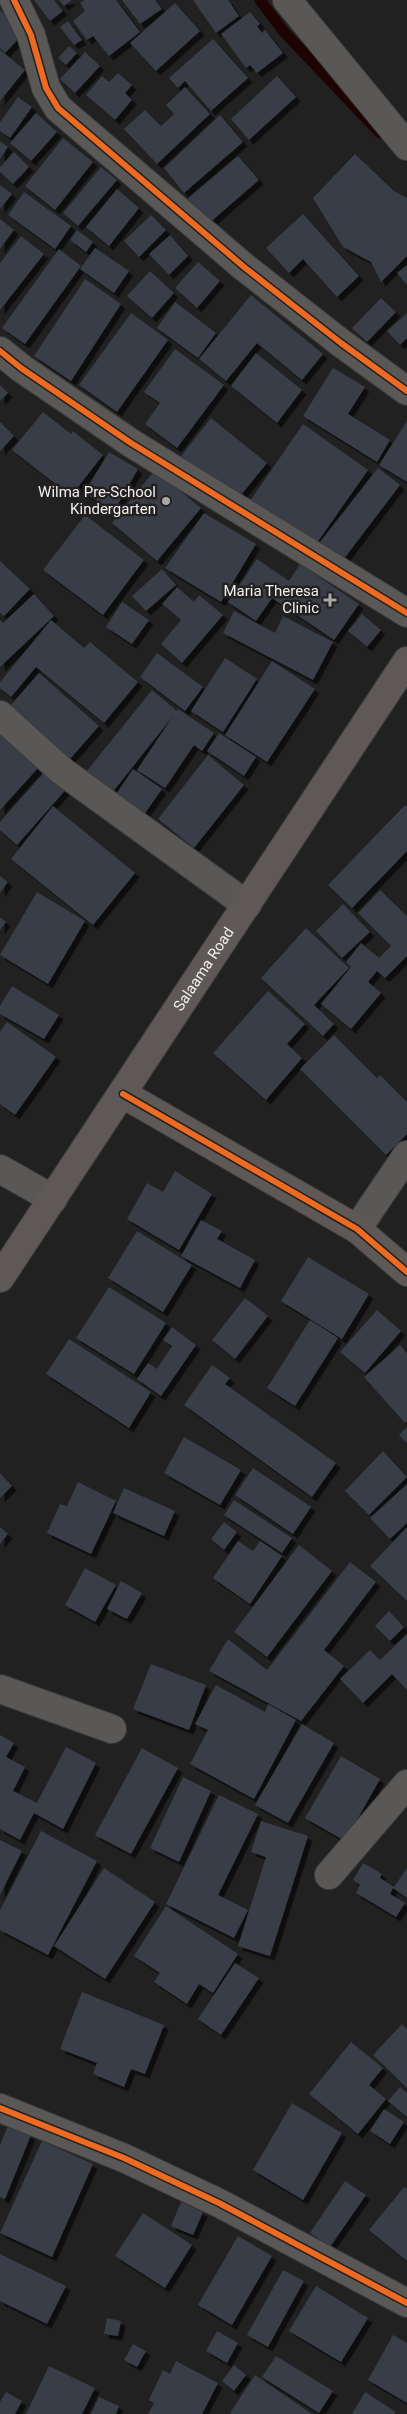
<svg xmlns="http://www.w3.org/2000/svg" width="407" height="2414" viewBox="0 0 407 2414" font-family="Roboto,sans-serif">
  <defs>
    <filter id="shadow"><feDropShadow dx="4.5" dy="4.5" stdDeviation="0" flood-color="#0009"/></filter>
  </defs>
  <rect width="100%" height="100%" fill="#222121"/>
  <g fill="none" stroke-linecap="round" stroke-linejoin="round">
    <path stroke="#1e0303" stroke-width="11" d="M260 0 284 32 380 133"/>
  </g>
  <g fill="#373d46" filter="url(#shadow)">
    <path d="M34 0H54L63 11 50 21Z"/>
    <path d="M59 0H72L64 6Z"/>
    <path d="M84 0H116L140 32 109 56 93 36 87 40 73 21 85 11 80 3Z"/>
    <path d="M122 0H155L162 9 140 24Z"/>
    <path d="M193 0H228L239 16 216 33Z"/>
    <path d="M175 3 200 31 156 71 130 43Z"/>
    <path d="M0 10 24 33 5 53 0 48Z"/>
    <path d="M250 12 260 24 257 26 262 33 265 30 283 53 257 73 250 65 246 68 221 34Z"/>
    <path d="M68 21 82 40 74 45 60 27Z"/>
    <path d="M213 39 248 78 211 111 185 81 178 88 169 78Z"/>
    <path d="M69 46 77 53 66 65 58 58Z"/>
    <path d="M0 50 25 70 0 101Z"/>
    <path d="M85 52 100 66 75 93 60 79Z"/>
    <path d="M118 73 132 85 125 93 132 100 115 120 86 95 102 76 109 82Z"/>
    <path d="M277 76 296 97 249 140 231 119Z"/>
    <path d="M185 87 210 114 157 164 124 129 145 110 161 126 174 114 166 105Z"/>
    <path d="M18 97 32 107 10 138 0 131V122Z"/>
    <path d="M36 113 57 132 31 161 10 143Z"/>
    <path d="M220 115 243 142 184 193 164 168Z"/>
    <path d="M63 138 93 162 55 210 25 186Z"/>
    <path d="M0 141 8 147 0 159Z"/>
    <path d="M14 152 29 167 13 184 0 172V167Z"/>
    <path d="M355 154 394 191 407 198V256L381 282 371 262 343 247 313 198Z"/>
    <path d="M238 156 259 180 207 225 186 200Z"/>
    <path d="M101 167 117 180 78 226 63 213Z"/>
    <path d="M0 185 12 194 0 209Z"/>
    <path d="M117 189 139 208 109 246 86 227Z"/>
    <path d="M24 192 71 226 55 249 8 215Z"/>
    <path d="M303 214 359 276 337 297 303 259 289 273 266 248Z"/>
    <path d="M151 215 166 230 139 257 124 241Z"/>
    <path d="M0 219 14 230 0 249Z"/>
    <path d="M77 230 93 242 86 252 70 240Z"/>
    <path d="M170 235 188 256 169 275 149 254Z"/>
    <path d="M21 236 44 254 0 310V263Z"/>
    <path d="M95 248 129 271 114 293 80 269Z"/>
    <path d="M59 249 81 266 25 344 2 328Z"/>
    <path d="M198 262 220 281 197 308 175 288Z"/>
    <path d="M407 265V285L397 273Z"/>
    <path d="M150 271 174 293 152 318 127 296Z"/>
    <path d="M85 279 121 304 71 381 34 356Z"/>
    <path d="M251 295 323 354 302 380 257 343 226 381 199 359Z"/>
    <path d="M381 298 396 312 367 342 352 328Z"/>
    <path d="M175 302 216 333 198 358 157 328Z"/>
    <path d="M131 313 168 340 117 412 79 385Z"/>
    <path d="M407 313V338L400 345 387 331Z"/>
    <path d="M175 349 224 385 177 448 145 424 160 403 144 392Z"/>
    <path d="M256 353 302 390 277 423 231 386Z"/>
    <path d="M333 368 365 387 348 414 390 440 377 462 303 416Z"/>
    <path d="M0 385 8 393 0 401Z"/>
    <path d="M43 412 71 434 73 431 103 455 71 496 12 450Z"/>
    <path d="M211 418 267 463 237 500 181 456Z"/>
    <path d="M407 421V482L379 465Z"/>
    <path d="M0 422 14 436 0 451Z"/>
    <path d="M303 424 368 470 314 547 250 501Z"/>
    <path d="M109 452 138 469 114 511 84 493Z"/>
    <path d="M378 468 400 485 343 560 320 542Z"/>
    <path d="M155 470 201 508 157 561 112 523Z"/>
    <path d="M204 513 256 544 221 602 165 568Z"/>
    <path d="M85 515 144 560 103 615 43 570Z"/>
    <path d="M257 559 289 581 300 564 359 604 334 640 272 598 256 621 228 602Z"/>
    <path d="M0 561 30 589 4 616 0 613Z"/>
    <path d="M162 569 176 585 146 611 132 596Z"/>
    <path d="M177 587 194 602 199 595 223 615 182 663 161 644 181 620 162 604Z"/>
    <path d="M34 594 54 616 0 667V620L3 623Z"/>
    <path d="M122 602 149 620 132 644 106 627Z"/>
    <path d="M234 611 275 633 283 616 333 642 313 680 223 633Z"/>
    <path d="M362 614 381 630 367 647 348 631Z"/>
    <path d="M51 620 84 648 90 642 138 682 104 723 36 667 11 697 0 688V682Z"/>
    <path d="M157 653 203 687 185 711 140 677Z"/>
    <path d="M225 658 257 679 223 732 191 711Z"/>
    <path d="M272 661 315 689 267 762 225 735Z"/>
    <path d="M39 673 99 726 70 759 10 706Z"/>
    <path d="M152 690 177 711 178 709 214 733 202 751 194 745 165 788 137 770 173 716 108 798 82 777Z"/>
    <path d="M0 730 39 767 0 810Z"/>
    <path d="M219 733 256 757 244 776 207 751Z"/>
    <path d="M208 755 244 785 194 848 158 819Z"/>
    <path d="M48 768 69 786 17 845 0 830V822Z"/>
    <path d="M133 769 162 789 141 819 113 799Z"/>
    <path d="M405 805 407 807V851L352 908 328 885Z"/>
    <path d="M53 806 135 873 93 925 11 859Z"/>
    <path d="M0 876 8 882 0 893Z"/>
    <path d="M380 890 407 916V956L385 978 377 971 368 982 381 993 351 1029 321 1004 351 967 346 962 361 943 379 958 391 946 358 913Z"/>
    <path d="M37 892 85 921 48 984 0 955Z"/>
    <path d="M343 904 370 932 342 958 316 931Z"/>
    <path d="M0 917 6 922 0 930Z"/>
    <path d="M306 928 349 968 314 1005 334 1024 323 1036 261 978Z"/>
    <path d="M12 986 59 1015 44 1039 0 1014V1006Z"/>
    <path d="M268 991 305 1024 287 1044 302 1058 266 1100 213 1053Z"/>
    <path d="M7 1022 56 1057 15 1115 0 1104V1032Z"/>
    <path d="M334 1035 377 1078 380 1075 407 1102V1134L386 1155 300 1069Z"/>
    <path d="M175 1171 212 1194 179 1250 127 1219 147 1183 163 1192Z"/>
    <path d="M201 1220 222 1231 217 1239 255 1260 240 1288 181 1256Z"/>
    <path d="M137 1231 192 1265 163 1312 108 1278Z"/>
    <path d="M308 1257 369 1294 342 1339 281 1301Z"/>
    <path d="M109 1287 166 1323 134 1374 76 1338Z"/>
    <path d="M245 1298 268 1316 235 1359 212 1340Z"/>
    <path d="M377 1310 401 1331 365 1373 340 1352Z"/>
    <path d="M310 1320 338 1338 295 1406 267 1388Z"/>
    <path d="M172 1327 196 1345 161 1396 137 1379 148 1363 157 1369 172 1346 163 1340Z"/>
    <path d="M69 1339 151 1392 129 1428 46 1374Z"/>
    <path d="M400 1345 407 1353V1421L405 1423 364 1377Z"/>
    <path d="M212 1365 230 1378 225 1384 336 1463 312 1497 184 1405Z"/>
    <path d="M407 1427V1443L399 1435Z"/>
    <path d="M184 1437 241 1470 220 1505 164 1473Z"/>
    <path d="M383 1451 407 1477 369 1515 345 1491Z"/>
    <path d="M253 1468 311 1507 293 1534 235 1495Z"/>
    <path d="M0 1473 12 1486 0 1498Z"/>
    <path d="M78 1482 116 1501 91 1554 47 1533 60 1504 67 1506Z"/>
    <path d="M407 1484V1523L390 1539 370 1518Z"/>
    <path d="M124 1488 175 1511 164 1536 113 1513Z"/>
    <path d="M234 1500 292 1538 282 1553 224 1515Z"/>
    <path d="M224 1522 237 1532 224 1550 211 1539Z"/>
    <path d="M0 1527 8 1534 0 1544Z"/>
    <path d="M407 1527V1601L370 1566Z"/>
    <path d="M238 1541 253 1551 260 1541 282 1556 250 1604 213 1578Z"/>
    <path d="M299 1545 332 1571 267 1657 234 1632Z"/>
    <path d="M350 1562 376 1582 324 1650 344 1666 301 1721 209 1671 228 1639 267 1670Z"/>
    <path d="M85 1568 116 1585 95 1622 65 1605Z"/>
    <path d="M121 1581 142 1593 127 1619 107 1609Z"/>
    <path d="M389 1611 404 1627 390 1641 375 1626Z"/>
    <path d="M407 1634V1690L392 1674 363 1703 340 1679 370 1650 380 1660Z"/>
    <path d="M151 1664 206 1685 189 1730 133 1709Z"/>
    <path d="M216 1685 265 1712 268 1704 296 1720 254 1799 190 1764 208 1730 195 1724Z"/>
    <path d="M302 1724 334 1743 288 1823 255 1805Z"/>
    <path d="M0 1735 14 1743 6 1757 25 1767 13 1791 37 1803 66 1747 96 1763 63 1829 34 1813 20 1840 0 1829Z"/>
    <path d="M142 1748 178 1768 131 1854 95 1835Z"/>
    <path d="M341 1756 380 1779 345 1841 305 1818Z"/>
    <path d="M183 1777 211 1791 179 1862 150 1848Z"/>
    <path d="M219 1795 258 1814 218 1895 248 1910 234 1938 166 1904Z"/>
    <path d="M261 1821 308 1836 270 1956 238 1946 266 1857 251 1852Z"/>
    <path d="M41 1831 97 1861 48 1955 0 1930V1910Z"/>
    <path d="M0 1840 22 1851 0 1895Z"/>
    <path d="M363 1863 382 1874 380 1878 394 1887 407 1868V1898L393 1888 390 1894 405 1903 396 1917 356 1893 360 1885 353 1880Z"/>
    <path d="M104 1868 155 1902 105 1979 54 1946Z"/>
    <path d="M166 1906 238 1954 213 1993 199 1984 187 2004 154 1982 160 1973 134 1956Z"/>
    <path d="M235 1963 259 1978 221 2035 198 2019Z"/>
    <path d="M82 1992 164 2025 145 2074 131 2069 124 2087 93 2074 97 2063 60 2049Z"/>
    <path d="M402 2024 407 2029V2088L373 2055Z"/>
    <path d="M351 2042 383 2068 369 2085 386 2099 358 2134 309 2094Z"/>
    <path d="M400 2087 407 2093V2117L388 2101Z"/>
    <path d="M292 2103 342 2133 303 2200 253 2170Z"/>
    <path d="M384 2109 404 2122 390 2144 370 2131Z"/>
    <path d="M8 2126 31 2135 5 2199 0 2197V2145Z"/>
    <path d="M42 2141 93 2164 52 2257 0 2233Z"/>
    <path d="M345 2181 366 2195 330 2247 310 2233Z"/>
    <path d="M404 2187 407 2189V2261L369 2230Z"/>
    <path d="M181 2202 203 2212 193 2235 171 2226Z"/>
    <path d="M143 2213 192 2245 165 2288 115 2256Z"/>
    <path d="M238 2236 272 2256 232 2325 198 2305Z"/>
    <path d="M0 2254 66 2286 47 2324 0 2301Z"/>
    <path d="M283 2270 304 2281 268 2347 247 2335Z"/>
    <path d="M316 2286 368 2318 341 2362 289 2331Z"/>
    <path d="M107 2318 121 2321 118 2336 104 2334Z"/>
    <path d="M217 2331 238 2343 227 2363 206 2351Z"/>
    <path d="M393 2335 407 2343V2403L368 2380Z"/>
    <path d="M133 2344 146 2351 137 2367 124 2360Z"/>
    <path d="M276 2356 333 2391 319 2413 262 2377Z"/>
    <path d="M176 2361 218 2383 202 2414H148L154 2403 149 2400 163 2370 170 2374Z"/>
    <path d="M234 2365 246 2375 234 2391 222 2381Z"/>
    <path d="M49 2366 95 2388 82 2414H26Z"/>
    <path d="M255 2375 312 2414H232L230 2413Z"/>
    <path d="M6 2392 22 2401 15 2414H0V2402Z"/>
    <path d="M365 2392 396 2412 394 2414H352Z"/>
    <path d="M99 2397 119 2406 116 2414H91Z"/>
  </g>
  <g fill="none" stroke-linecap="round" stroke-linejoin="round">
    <defs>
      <g id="street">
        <path d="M14 0 31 35 46 88 58 108 244 267 341 343 407 391"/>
        <path d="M287 0 407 146"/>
        <path d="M0 351 21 368 131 443 407 613"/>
        <path d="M0 715 62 771 247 905"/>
        <path d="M0 1169 53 1199"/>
        <path d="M357 1229 407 1155"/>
        <path d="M0 1689 112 1729"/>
        <path d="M329 1875 407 1784"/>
        <path d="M0 2108 124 2158 219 2203 407 2303"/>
      </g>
      <g id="secondary">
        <path d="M123 1094 357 1229 407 1272"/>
        <path id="s1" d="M0 1278 407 661"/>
      </g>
    </defs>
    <use href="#street" stroke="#3d3c3b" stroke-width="30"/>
    <use href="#secondary" stroke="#3d3c3b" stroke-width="30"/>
    <use href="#street" stroke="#595857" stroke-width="28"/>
    <use href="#secondary" stroke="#5e5957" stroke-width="28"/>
    <defs>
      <g id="cycleway">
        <path d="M14 0 31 35 46 88 58 108 244 267 341 343 407 391"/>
        <path d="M0 351 21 368 131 443 407 613"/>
        <path d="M123 1094 357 1229 407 1272"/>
        <path d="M0 2108 124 2158 219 2203 407 2303"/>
      </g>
    </defs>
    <use href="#cycleway" stroke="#232120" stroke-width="9"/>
    <use href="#cycleway" stroke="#ed6a23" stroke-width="6"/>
  </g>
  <g fill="#a9a7a7" stroke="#232120" stroke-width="2">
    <circle cx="166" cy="501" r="5"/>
    <path d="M327.5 592.5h5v5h5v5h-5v5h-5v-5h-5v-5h5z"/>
  </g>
  <g text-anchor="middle" stroke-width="5" stroke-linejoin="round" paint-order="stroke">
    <g font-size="15" fill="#f1efef" stroke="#232120" text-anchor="end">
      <text x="156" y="497">Wilma Pre-School<tspan x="156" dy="17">Kindergarten</tspan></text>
      <text x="319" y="596">Maria Theresa<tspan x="319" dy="17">Clinic</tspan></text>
    </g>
    <g font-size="15" fill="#f1efef" stroke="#232120">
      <text dy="5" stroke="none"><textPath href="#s1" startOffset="370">Salaama Road</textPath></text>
    </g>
  </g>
</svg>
